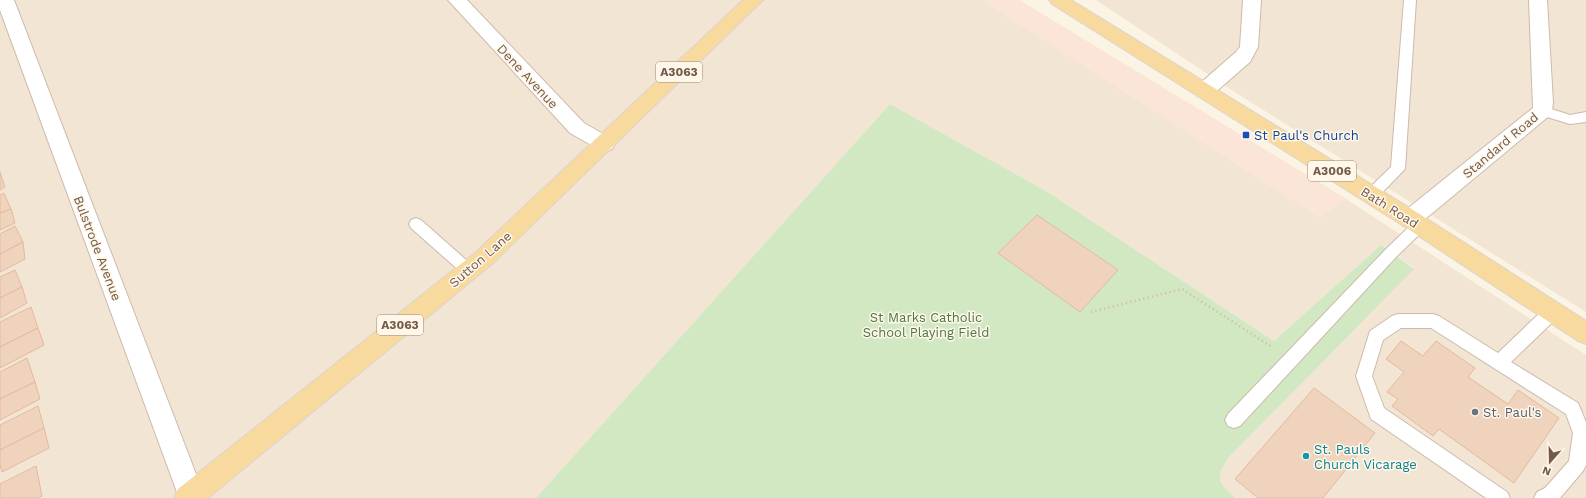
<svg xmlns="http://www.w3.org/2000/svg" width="1586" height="498" viewBox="0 0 1586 498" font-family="'Work Sans',sans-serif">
  <rect width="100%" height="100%" fill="#fbf3e4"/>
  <g fill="#f3e5d3">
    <path d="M0 0H1019L1346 199 1586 355V498H1236L1222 487 1219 478 1223 466 1229 457 1414 268 1381 245 1274 341 1046 191 890 104 536 498H0Z"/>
    <path d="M1096 0H1586V312L1244 98Z"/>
  </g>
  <path fill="#fbe4d8" d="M986 0H1019L1346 199 1320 218 984 2Z"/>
  <path fill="#d1e8c3" d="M890 104 1046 191 1274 341 1381 245 1414 269 1229 457C1215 477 1217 484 1236 498H536Z"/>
  <g fill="#f0d3bd" stroke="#e2ba9e">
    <path d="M0 172 5 187 0 190Z"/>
    <path d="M4 193 11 209 0 213V195Z"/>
    <path d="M11 209 15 223 0 230V213Z"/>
    <path d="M1037 215 1118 270 1080 312 998 253Z"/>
    <path d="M15 226 23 242 0 254V234Z"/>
    <path d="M23 242 25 259 0 272V254Z"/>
    <path d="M15 270 22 287 0 298V277Z"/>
    <path d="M22 287 27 303 0 318V298Z"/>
    <path d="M31 307 38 328 0 347V322Z"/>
    <path d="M38 328 44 345 0 368V347Z"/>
    <path d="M1401 341 1423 356 1436 341 1475 368 1468 377 1508 404 1518 390 1559 418 1514 483 1439 429 1433 436 1392 406 1398 399 1387 392 1404 372 1386 359Z"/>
    <path d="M27 358 35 382 0 399V372Z"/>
    <path d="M35 382 40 399 0 420V399Z"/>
    <path d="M1314 388 1375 433 1323 498H1258L1235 479Z"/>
    <path d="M38 406 44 428 0 450V425Z"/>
    <path d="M44 428 49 448 2 472 0 465V450Z"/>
    <path d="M36 466 42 496 38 498H0V484Z"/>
  </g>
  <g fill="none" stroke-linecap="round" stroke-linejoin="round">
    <defs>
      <g id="lane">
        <path d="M1404 0H1416L1405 169 1376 199 1371 201 1366 199 1364 195 1366 191 1391 167Z"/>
        <path d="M1542 106 1570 115 1586 112V122L1570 124 1537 114 1535 111 1537 108Z"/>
        <path d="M416 218 421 220 473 266 476 270 473 274 468 276 463 274 411 228 409 224 411 220Z"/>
        <path d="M1419 220 1424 222 1426 226 1424 230 1397 256 1240 426 1234 428 1228 426 1225 420 1228 414 1387 248 1414 222Z"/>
        <path d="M1552 305 1558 307 1560 312 1558 317 1511 362 1578 403 1586 422V465L1583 471 1560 498H1534L1537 492 1545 488 1569 461 1573 433 1566 414 1431 328H1401L1383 340 1372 376 1384 408 1507 492 1510 498H1486L1371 419 1356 376 1370 331 1392 316 1398 314H1433L1439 316 1498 353 1546 307Z"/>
      </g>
      <g id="street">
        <path d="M0 0H14L204 495 203 498H179L178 495 0 10Z"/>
        <path d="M448 0H467L584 123 612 139 615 144 612 149 605 152 598 149 570 133Z"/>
        <path d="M1243 0H1261L1258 47 1250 62 1211 96 1204 98 1197 96 1194 91 1197 86 1236 52 1240 47Z"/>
        <path d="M1529 0H1547L1553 102 1552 111 1549 116 1418 225 1410 228 1402 225 1399 219 1402 213 1533 108Z"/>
      </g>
      <g id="primary">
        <path d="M743 0H763L492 264 208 498H174L178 489 476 252Z"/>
        <path d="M1049 0H1071L1418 213 1586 321V344L1578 341 1402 225 1052 4Z"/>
      </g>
    </defs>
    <use href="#lane" stroke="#ccbbab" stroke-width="2"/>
    <use href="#street" stroke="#ccbbab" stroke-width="2"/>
    <use href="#primary" stroke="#dbd4d0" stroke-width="2"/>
    <path stroke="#d4b6a0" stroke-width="2.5" stroke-dasharray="1 3.5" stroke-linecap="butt" d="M1091 312 1182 289 1272 347"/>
    <use href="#lane" fill="#fff" fill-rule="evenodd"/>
    <use href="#street" fill="#fff" fill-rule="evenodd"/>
    <use href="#primary" fill="#f8da9f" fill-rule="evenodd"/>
  </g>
  <rect fill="#1a4fb4" stroke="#fef7ea" stroke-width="1.5" x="1242" y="131" width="8" height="8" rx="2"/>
  <circle fill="#6b7280" stroke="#fef7ea" stroke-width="1.5" cx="1475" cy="412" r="4"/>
  <circle fill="#0f9aa8" stroke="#fef7ea" stroke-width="1.5" cx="1306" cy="456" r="4"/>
  <g text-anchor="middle" stroke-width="3" stroke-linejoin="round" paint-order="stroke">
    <g fill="#fef7ea" stroke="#9d897b" stroke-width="1">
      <rect x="656" y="62" width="46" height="20" rx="3"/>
      <rect x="1308" y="161" width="48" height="20" rx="3"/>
      <rect x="377" y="315" width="46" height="20" rx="3"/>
    </g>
    <g font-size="12" font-weight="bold" fill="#735a4b">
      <text x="679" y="76">A3063</text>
      <text x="1332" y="175">A3006</text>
      <text x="400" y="329">A3063</text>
    </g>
    <g font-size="13" fill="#735a4b" stroke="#fef7ea">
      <text transform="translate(528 76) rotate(47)" y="5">Dene Avenue</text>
      <text transform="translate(1500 145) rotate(-40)" y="5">Standard Road</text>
      <text transform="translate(1390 207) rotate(32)" y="5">Bath Road</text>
      <text transform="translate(98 248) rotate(69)" y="5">Bulstrode Avenue</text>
      <text transform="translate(480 259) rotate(-41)" y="5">Sutton Lane</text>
    </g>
    <g font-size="13" fill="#164399" stroke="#fef7ea" text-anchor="start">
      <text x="1254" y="140">St Paul's Church</text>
    </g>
    <g font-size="13" fill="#517843" stroke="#fef7ea">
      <text x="926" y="322">St Marks Catholic<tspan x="926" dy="15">School Playing Field</tspan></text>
    </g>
    <g font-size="13" fill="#5b616d" stroke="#fef7ea" text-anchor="start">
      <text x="1483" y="417">St. Paul's</text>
    </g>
    <g font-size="13" fill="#0d838f" stroke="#fef7ea" text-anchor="start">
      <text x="1314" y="454">St. Pauls<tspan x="1314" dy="15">Church Vicarage</tspan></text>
    </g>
  </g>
  <g transform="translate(1550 462) rotate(200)" stroke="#fef7ea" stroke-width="3" paint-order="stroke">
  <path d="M0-3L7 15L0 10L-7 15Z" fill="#735a4b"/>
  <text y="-6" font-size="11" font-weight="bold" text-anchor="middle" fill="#735a4b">N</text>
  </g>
</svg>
